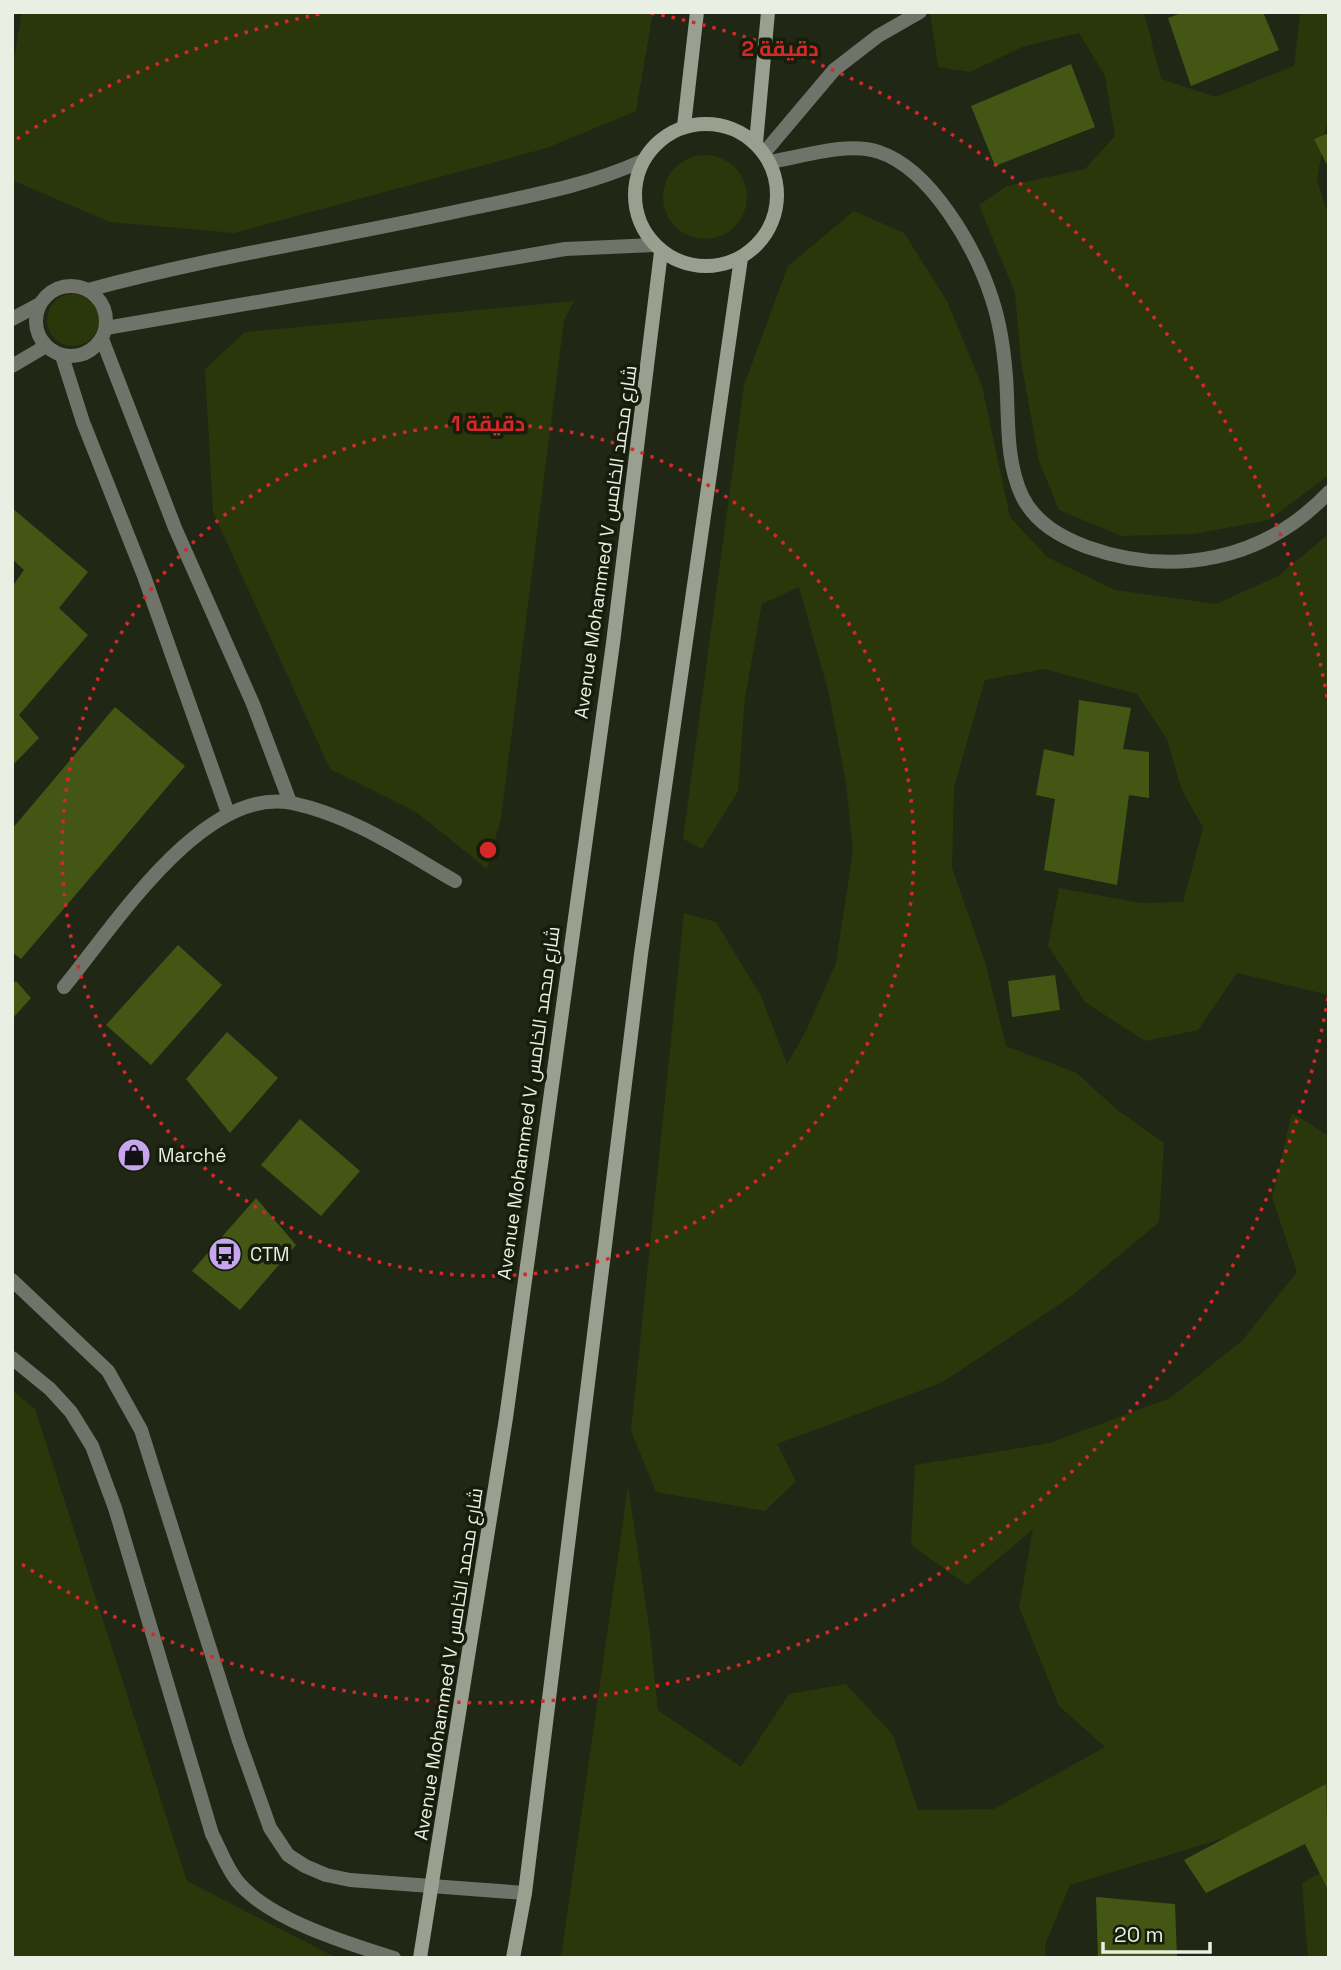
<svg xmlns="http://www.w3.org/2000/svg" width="1341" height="1970" viewBox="0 0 1341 1970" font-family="'Space Grotesk',Cairo,sans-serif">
  <rect width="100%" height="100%" fill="#202714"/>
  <g fill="#2a370b">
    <path d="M22 12H653L636 111 547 148 234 233 110 222 12 180V72Z"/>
    <path d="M930 12H1144L1161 79 1216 97 1294 66 1300 13 1329 12V109L1317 180 1329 217V475L1269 520 1194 534 1121 536 1059 510 1039 461 1021 361 1015 293 979 205 1007 186 1085 169 1115 136 1105 76 1079 33 1022 47 970 72 938 67Z"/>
    <circle cx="705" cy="197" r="42"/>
    <path d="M854 211 904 233 947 301 982 386 1010 517 1047 557 1115 590 1216 604 1278 576 1329 534V995L1237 973 1198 1030 1145 1041 1085 1002 1048 946 1059 888 1141 903 1183 902 1203 828 1181 788 1167 739 1137 694 1044 669 985 680 954 787 952 868 985 962 1006 1046 1077 1073 1116 1109 1164 1143 1159 1222 1070 1297 941 1383 777 1444 796 1481 765 1511 656 1492 631 1431 684 913 716 922 761 996 787 1064 806 1031 836 963 853 850 846 783 829 694 799 587 762 604 745 697 738 791 702 849 683 839 744 385 788 266Z"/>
    <circle cx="73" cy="320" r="26"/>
    <path d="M574 301 564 320 501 818 487 869 416 812 330 769 213 512 205 369 245 332Z"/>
    <path d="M1292 1113 1329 1136V1806L1070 1885 1045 1945 1046 1958H561L628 1486 650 1633 658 1710 741 1767 789 1694 846 1684 893 1735 918 1810 994 1809 1105 1747 1059 1706 1019 1607 1033 1529 967 1585 911 1545 915 1465 1050 1443 1170 1398 1242 1341 1297 1272 1272 1197Z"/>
    <path d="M12 1390 35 1409 187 1881 337 1958H12Z"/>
    <path d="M1329 1868V1958H1308L1302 1883Z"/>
  </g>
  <g fill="#435614">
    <path d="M1184 12H1263L1279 50 1191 86 1168 18Z"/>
    <path d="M1071 64 1095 127 995 166 971 106Z"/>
    <path d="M1329 133V169L1314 139Z"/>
    <path d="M12 508 88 572 59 608 88 635 19 715 39 738 12 766V587L24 570 12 559Z"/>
    <path d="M1079 700 1131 708 1123 749 1149 752V798L1129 795 1117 885 1044 870 1055 799 1036 795 1044 749 1074 756Z"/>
    <path d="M115 707 185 766 21 959 12 952V829Z"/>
    <path d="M178 945 222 985 151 1065 106 1025Z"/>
    <path d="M1055 975 1060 1010 1012 1017 1008 981Z"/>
    <path d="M16 981 31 998 12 1019V984Z"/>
    <path d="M227 1032 278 1078 230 1133 186 1079Z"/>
    <path d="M300 1119 360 1171 321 1216 261 1165Z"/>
    <path d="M256 1198 296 1245 240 1310 192 1271Z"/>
    <path d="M1326 1784 1329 1892 1305 1844 1206 1893 1184 1860Z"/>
    <path d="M1096 1897 1175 1904 1177 1958H1098Z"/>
  </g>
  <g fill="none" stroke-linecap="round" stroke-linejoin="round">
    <g stroke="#6f7369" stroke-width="14">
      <path d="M764 153 834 70 878 36 920 12"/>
      <path d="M769 162C802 157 847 141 879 152 931 169 976 249 992 299 1000 323 1004 351 1006 377 1009 415 1005 460 1022 496 1035 523 1061 537 1087 547 1174 578 1265 560 1329 492"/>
      <path d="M102 339 175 528 253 704 290 802"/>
      <path d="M62 356 83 422 144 576 228 813"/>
      <path d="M64 987C113 928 203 785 292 803 353 816 403 851 455 881"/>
    </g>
    <g stroke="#6f7369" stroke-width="14">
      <circle cx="71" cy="321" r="35"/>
      <path d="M88 290C214 256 342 237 468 209 528 196 587 186 642 161"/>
      <path d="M12 319 40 304"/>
      <path d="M106 328 565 249 654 245"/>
      <path d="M12 366 46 346"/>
      <path d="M12 1280 108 1371 141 1430 239 1741 270 1828 288 1855 305 1866 326 1875 350 1880 525 1893"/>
      <path d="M12 1358 50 1389 71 1412 92 1446 115 1508 212 1834C220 1849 227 1869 238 1882 270 1920 346 1943 394 1958"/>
    </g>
    <g stroke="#99a090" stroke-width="14">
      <circle cx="706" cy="195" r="71"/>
      <path d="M684 126 697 12"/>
      <path d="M756 143 768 12"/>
      <path d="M420 1958 506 1418 613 643 661 252"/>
      <path d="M513 1958 525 1893 641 954 741 258"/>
    </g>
  </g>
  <g fill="none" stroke="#d62828" stroke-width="3.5" stroke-dasharray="3.5 7">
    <circle cx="488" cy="850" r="426"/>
    <path d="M1328 998A853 853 0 0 1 17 1561M17 139A853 853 0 0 1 325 13M651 13A853 853 0 0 1 1328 702"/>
  </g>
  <defs>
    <symbol id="shop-disc" viewBox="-11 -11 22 22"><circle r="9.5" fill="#c7a6ef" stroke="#171d0b"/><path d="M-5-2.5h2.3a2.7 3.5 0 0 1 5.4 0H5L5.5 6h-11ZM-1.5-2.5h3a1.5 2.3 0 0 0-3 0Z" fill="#111"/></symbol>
    <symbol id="bus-disc" viewBox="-11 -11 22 22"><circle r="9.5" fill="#c7a6ef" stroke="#171d0b"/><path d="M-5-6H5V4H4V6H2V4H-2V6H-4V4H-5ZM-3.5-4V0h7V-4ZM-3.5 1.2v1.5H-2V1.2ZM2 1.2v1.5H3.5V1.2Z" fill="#111"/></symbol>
  </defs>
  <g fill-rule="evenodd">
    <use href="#shop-disc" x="115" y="1136" width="38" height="38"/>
    <use href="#bus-disc" x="206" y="1235" width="38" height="38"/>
  </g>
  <g text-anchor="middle" stroke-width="7" stroke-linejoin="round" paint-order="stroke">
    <g font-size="19" fill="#eaefe3" stroke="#171d0b">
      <text transform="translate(605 542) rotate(-82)" y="7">Avenue Mohammed V شارع محمد الخامس</text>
      <text transform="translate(528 1103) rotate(-82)" y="7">Avenue Mohammed V شارع محمد الخامس</text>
      <text transform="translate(448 1664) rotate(-81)" y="7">Avenue Mohammed V شارع محمد الخامس</text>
    </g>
    <g font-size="19" fill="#eaefe3" stroke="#171d0b" text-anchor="start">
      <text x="158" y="1162">Marché</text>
      <text x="250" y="1261">CTM</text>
    </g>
  </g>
  <circle cx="488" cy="850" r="10" fill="#d62828" stroke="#171d0b" stroke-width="3.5"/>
  <g font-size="21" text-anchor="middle" font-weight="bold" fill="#d62828" stroke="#171d0b" stroke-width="7" stroke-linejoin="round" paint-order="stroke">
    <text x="780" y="56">2 دقيقة</text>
    <text x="488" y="431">1 دقيقة</text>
  </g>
  <rect width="1341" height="1970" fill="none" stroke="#eaefe3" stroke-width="28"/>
  <path d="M1103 1942v10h107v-10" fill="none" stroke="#eaefe3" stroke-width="3.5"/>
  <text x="1114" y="1942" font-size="21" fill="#eaefe3" stroke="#171d0b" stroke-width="5" paint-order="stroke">20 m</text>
</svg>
